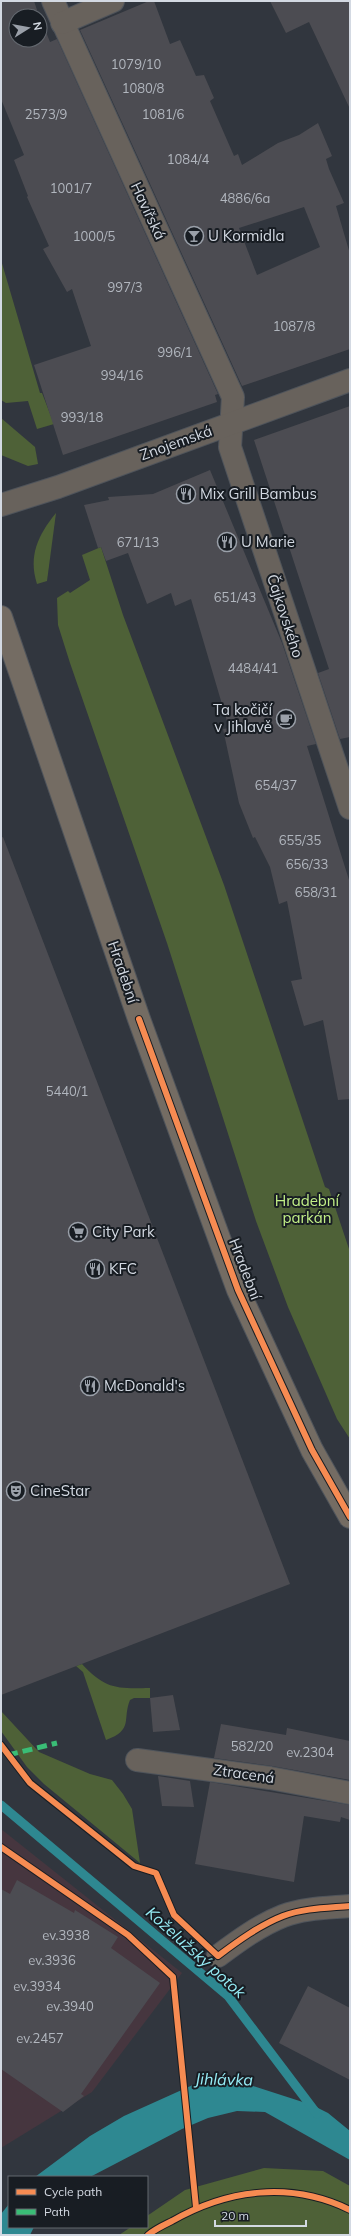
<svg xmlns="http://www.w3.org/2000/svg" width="351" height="2236" viewBox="0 0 351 2236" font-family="Mulish,sans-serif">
  <rect width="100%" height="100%" fill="#31363e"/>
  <path fill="#46363f" d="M1 1829 182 1973 92 2092 1 2148Z"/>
  <g fill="#4e6137">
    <path d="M1 260 40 393H42L54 424 37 429 28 401 6 403 1 400Z"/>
    <path d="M1 418 35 447 38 464 28 466 1 455Z"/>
    <path d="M56 513 47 581 37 584C28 556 38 535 56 513Z"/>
    <path d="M101 547 123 615 224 885 325 1187 329 1189 350 1252V1439L337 1419 288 1307 256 1221 167 943 70 663 58 625 57 598 68 591 70 593 90 580 82 555Z"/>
    <path d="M82 1664C105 1689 117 1689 150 1688V1698H134L130 1700C122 1719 134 1730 106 1740L83 1672 76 1666Z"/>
    <path d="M1 1711 39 1752 90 1774 112 1780 123 1794 132 1809 140 1863 44 1784 27 1767 1 1731Z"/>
    <path d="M264 2168 323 2171 350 2186V2235H119L131 2227H147V2216L185 2190Z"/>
  </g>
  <g fill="#2e8891">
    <path d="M220 2082 244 2083 312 2105 328 2113 350 2131V2160L265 2112 237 2111 208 2118 182 2129 90 2177H35L90 2136 124 2116 195 2084Z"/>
    <path d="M9 2204V2227H34L30 2235H1V2214Z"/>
  </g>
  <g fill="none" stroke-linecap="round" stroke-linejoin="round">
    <path stroke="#2e8891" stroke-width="9" d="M1 1805 228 1996 317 2114"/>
  </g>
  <g fill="#4c4c52" fill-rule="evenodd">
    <path d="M1 1H34L39 16H16V40H40V17L50 42 57 39 218 394 215 395 217 402 63 455 34 365 91 346 72 289 67 292 43 249 49 246 27 197 28 196 14 160 24 155 1 99Z"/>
    <path d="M149 1H154L170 44 180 40 196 76 204 75 214 98 210 101 234 156 238 154 242 165 278 143 299 135 318 123 332 156 326 159 329 169 344 203 336 206 350 254V349L242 386 80 30ZM304 207 320 247 257 275 239 228Z"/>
    <path d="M270 1H350V109L309 22 286 33Z"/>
    <path d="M350 406V737L340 739 318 673 329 669 254 440Z"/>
    <path d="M210 470 282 643 316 744 307 746 350 883V1099L338 1100 323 1020 304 1026 291 981 302 979 287 901 279 904 270 867 255 837 253 838 239 803 223 729 229 728 191 599 175 606 171 593 147 604 128 553 106 561 101 547 98 548 84 505 109 500 108 497 153 494Z"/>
    <path d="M3 837 290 1584 1 1695V838Z"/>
    <path d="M173 1695 180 1730 153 1732 150 1698Z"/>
    <path d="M221 1724 286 1735 287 1728 350 1741V1780L272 1766 214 1758Z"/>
    <path d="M158 1776 190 1781 194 1807 162 1806Z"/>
    <path d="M210 1782 350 1805V1820L341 1817 340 1822 304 1816 294 1882 195 1864Z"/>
    <path d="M17 1880 74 1913 75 1910 118 1937 111 1948 160 1983 81 2094 84 2096 63 2112 1 2069V1889L10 1894Z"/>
    <path d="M308 1986 350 2008V2080L279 2043Z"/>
  </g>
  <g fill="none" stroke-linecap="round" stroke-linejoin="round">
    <defs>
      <g id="minor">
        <path d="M53 1 233 397 230 447 350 808"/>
        <path d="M62 23 113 1"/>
        <path d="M1 505 58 487 350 380"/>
        <path d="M137 1760 270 1778 350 1793"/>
        <path d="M218 1956C238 1941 260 1925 283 1916 304 1908 328 1908 350 1906"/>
      </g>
      <path id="secondary" d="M1 617 139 1019 238 1290 312 1450 350 1517"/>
    </defs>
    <use href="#minor" stroke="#4f545b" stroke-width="24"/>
    <use href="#secondary" stroke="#4f545b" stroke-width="24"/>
    <use href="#minor" stroke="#68625c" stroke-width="22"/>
    <use href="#secondary" stroke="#746c63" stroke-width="22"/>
    <path stroke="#3abd76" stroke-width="5" stroke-dasharray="10 5" stroke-linecap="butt" d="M8 1755 57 1743"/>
    <defs>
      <g id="cycleway">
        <path d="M139 1019 238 1290 312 1450 350 1517"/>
        <path d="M1 1745 30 1783 134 1866 156 1873 174 1915 218 1956C238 1941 260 1925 283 1916 304 1908 328 1908 350 1906"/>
        <path d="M1 1847 128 1935 173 1977 196 2207"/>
        <path d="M148 2235C155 2229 164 2225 172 2221 228 2189 291 2181 350 2210"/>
      </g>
    </defs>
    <use href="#cycleway" stroke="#181d23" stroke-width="8"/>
    <use href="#cycleway" stroke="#f68b52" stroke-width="6"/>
  </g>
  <defs>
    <symbol id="bar-ring" viewBox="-11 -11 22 22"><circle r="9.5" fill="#181d23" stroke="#9aa0a9" stroke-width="1.5"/><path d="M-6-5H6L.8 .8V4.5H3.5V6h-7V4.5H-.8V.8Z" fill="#9aa0a9"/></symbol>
    <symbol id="restaurant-ring" viewBox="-11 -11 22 22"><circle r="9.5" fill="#181d23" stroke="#9aa0a9" stroke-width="1.5"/><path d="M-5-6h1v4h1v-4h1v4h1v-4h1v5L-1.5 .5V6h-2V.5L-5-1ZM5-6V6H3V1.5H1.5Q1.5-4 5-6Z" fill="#9aa0a9"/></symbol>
    <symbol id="cafe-ring" viewBox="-11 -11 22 22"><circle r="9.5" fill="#181d23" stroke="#9aa0a9" stroke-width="1.5"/><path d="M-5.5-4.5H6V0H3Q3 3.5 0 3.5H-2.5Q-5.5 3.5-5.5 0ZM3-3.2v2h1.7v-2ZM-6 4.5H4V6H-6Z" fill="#9aa0a9"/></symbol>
    <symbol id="supermarket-ring" viewBox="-11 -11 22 22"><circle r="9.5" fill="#181d23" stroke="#9aa0a9" stroke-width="1.5"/><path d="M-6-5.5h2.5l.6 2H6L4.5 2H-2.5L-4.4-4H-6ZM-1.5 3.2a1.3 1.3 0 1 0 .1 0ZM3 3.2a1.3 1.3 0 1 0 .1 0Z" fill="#9aa0a9"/></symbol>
    <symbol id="theatre-ring" viewBox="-11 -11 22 22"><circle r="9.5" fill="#181d23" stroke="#9aa0a9" stroke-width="1.5"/><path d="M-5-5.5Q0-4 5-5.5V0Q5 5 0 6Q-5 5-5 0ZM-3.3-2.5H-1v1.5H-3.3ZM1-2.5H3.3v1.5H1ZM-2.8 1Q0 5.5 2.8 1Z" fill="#9aa0a9"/></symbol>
  </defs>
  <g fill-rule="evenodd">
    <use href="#bar-ring" x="183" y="225" width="22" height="22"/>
    <use href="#restaurant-ring" x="175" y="483" width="22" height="22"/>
    <use href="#restaurant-ring" x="216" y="531" width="22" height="22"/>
    <use href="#cafe-ring" x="275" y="708" width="22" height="22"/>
    <use href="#supermarket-ring" x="67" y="1221" width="22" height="22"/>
    <use href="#restaurant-ring" x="84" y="1258" width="22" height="22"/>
    <use href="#restaurant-ring" x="79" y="1375" width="22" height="22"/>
    <use href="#theatre-ring" x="5" y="1480" width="22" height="22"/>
  </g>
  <g text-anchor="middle" stroke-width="4" stroke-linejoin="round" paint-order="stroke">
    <g font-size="13" fill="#b1b6be">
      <text x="136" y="69">1079/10</text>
      <text x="143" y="93">1080/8</text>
      <text x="46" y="119">2573/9</text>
      <text x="163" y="119">1081/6</text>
      <text x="188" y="164">1084/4</text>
      <text x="71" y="193">1001/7</text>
      <text x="245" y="203">4886/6a</text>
      <text x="94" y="241">1000/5</text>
      <text x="125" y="292">997/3</text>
      <text x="294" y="331">1087/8</text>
      <text x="175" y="357">996/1</text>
      <text x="122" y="380">994/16</text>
      <text x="82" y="422">993/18</text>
      <text x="138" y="547">671/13</text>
      <text x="235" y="602">651/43</text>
      <text x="253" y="673">4484/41</text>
      <text x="276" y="790">654/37</text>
      <text x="300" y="845">655/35</text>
      <text x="307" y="869">656/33</text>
      <text x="316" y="897">658/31</text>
      <text x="67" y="1096">5440/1</text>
      <text x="252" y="1751">582/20</text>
      <text x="310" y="1757">ev.2304</text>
      <text x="66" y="1940">ev.3938</text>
      <text x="52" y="1965">ev.3936</text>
      <text x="37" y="1991">ev.3934</text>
      <text x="70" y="2011">ev.3940</text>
      <text x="40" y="2043">ev.2457</text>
    </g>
    <g font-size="15" fill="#d3d9e2" stroke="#181d23">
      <text transform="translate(148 211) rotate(65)" y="5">Havířská</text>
      <text transform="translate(176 443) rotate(-20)" y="5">Znojemská</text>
      <text transform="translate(285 616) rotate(72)" y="5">Čajkovského</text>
      <text transform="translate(123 972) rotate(71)" y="5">Hradební</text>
      <text transform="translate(245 1269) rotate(69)" y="5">Hradební</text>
      <text transform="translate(244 1774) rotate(8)" y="5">Ztracená</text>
    </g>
    <g font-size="15" fill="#d3d9e2" stroke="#181d23" text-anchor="start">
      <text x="208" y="241">U Kormidla</text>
      <text x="200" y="499">Mix Grill Bambus</text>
      <text x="241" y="547">U Marie</text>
      <text x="272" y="715" text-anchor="end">Ta kočičí<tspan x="272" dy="17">v Jihlavě</tspan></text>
      <text x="92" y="1237">City Park</text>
      <text x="109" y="1274">KFC</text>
      <text x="104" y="1391">McDonald's</text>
      <text x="30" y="1496">CineStar</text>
    </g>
    <g font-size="15" fill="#c3f088" stroke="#181d23">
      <text x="307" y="1206">Hradební<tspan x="307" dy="17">parkán</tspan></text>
    </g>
    <g font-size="16" font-style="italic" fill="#97eef7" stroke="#181d23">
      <text transform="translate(196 1952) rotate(42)" y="6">Koželužský potok</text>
      <text transform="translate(224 2079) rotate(1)" y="6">Jihlávka</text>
    </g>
  </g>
  <rect width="351" height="2236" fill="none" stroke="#d3d9e2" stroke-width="4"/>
  <rect x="8" y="2176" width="140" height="52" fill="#181d23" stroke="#63686f"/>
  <rect x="16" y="2189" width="20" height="6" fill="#f68b52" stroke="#63686f"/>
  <text x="44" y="2196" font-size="12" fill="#d3d9e2">Cycle path</text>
  <rect x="16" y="2209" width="20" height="6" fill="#3abd76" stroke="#63686f"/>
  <text x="44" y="2216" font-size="12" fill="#d3d9e2">Path</text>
  <g transform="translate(28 28) rotate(79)"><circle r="19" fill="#181d23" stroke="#63686f"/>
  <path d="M0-3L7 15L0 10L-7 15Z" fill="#9aa0a9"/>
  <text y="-6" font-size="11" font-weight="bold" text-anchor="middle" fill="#d3d9e2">N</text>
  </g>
  <path d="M215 2220v6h91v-6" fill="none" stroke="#d3d9e2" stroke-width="2"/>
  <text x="221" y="2220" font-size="12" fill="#d3d9e2" stroke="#181d23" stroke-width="3" paint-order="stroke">20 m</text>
</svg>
